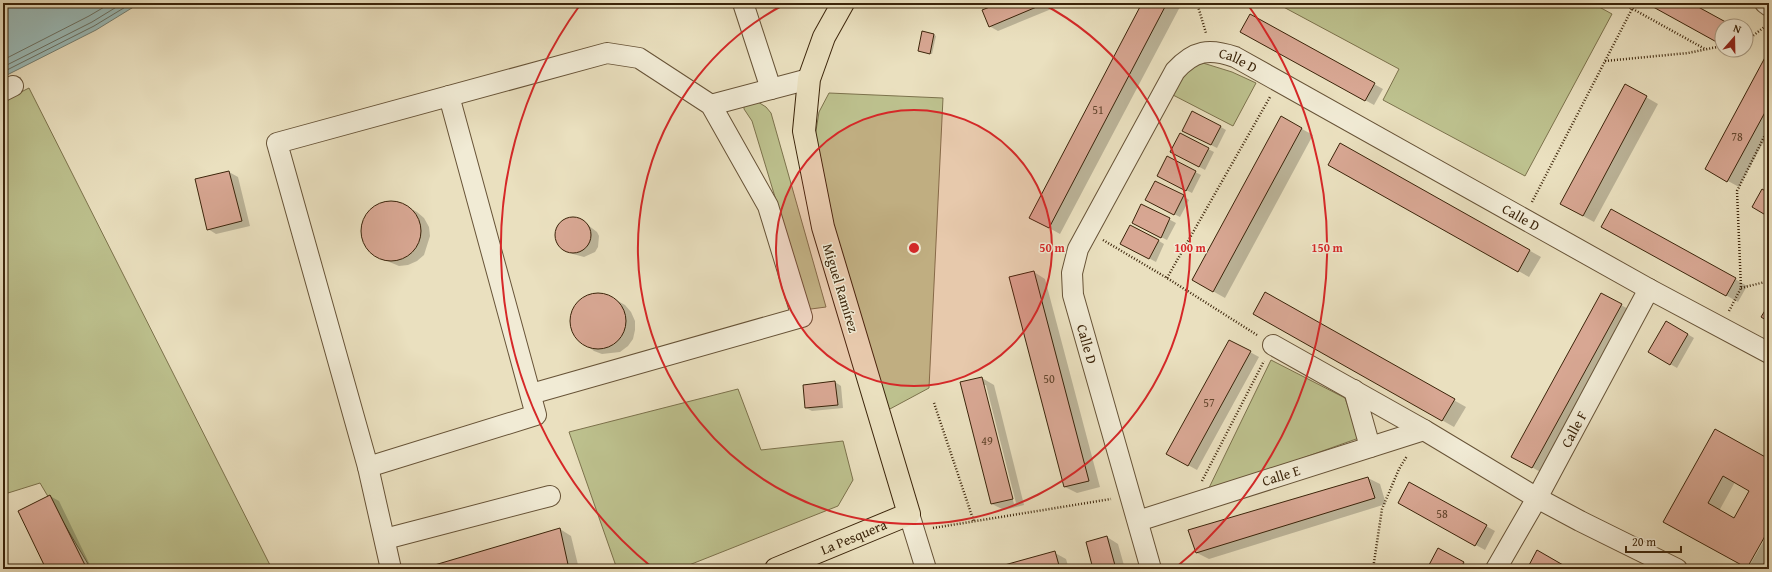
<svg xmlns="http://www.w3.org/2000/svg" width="1772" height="572" font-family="'Gentium Book Plus',serif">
<rect width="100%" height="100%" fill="#eae0bf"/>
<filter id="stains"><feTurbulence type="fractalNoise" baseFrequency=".005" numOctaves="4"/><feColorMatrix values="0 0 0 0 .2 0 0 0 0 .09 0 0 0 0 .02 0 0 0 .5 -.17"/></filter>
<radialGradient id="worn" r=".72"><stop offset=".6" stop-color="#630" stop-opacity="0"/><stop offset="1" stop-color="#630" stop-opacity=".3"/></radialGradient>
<path fill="#bdc18e" stroke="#7c724c" d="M1276 3H1592L1612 14 1525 176 1383 100 1399 69Z
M1203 63 1232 72 1256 83 1233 126 1173 95 1189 66Z
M29 88 272 569H91L40 483 8 493 3 492V101Z
M829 93 943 98 929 388 888 410 834 230 815 137 819 112Z
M758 102 766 107 771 113 826 307 811 309 808 306 752 121 744 109V106Z
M1271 360 1345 398 1359 438 1207 492Z
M738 389 761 450 843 441 853 480 838 506 679 569H617L569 432Z"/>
<path fill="#9abbb9" stroke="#747f73" d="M3 3H140L96 30 3 77Z"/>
<path fill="#0003" fill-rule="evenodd" d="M1003 3H1066L998 31 989 26Z
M1143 3H1182L1060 234 1042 224Z
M1250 15 1383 89 1374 105 1241 32Z
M933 34 936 36 932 54 919 51Z
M1769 52V132L1739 187 1706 169Z
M1625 85 1658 104 1594 222 1572 210Z
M1282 118 1313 135 1225 298 1193 280Z
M1221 127 1226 130 1217 148 1189 134Z
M1341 144 1541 257 1529 277 1329 164Z
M1208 149 1214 152 1205 170 1177 155Z
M1168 158 1201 175 1192 193 1164 179Z
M229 172 238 177 250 226 216 234 208 229 196 180Z
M1183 196 1189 200 1180 217 1152 203Z
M389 202H398L417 212 424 218 429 227 430 236 424 255 417 261 408 265 399 266 380 258 372 252 366 245 363 236V226L366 217 371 210 379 204Z
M1142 205 1176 223 1167 240 1139 226Z
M569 218 580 219 597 232 599 236 598 247 595 252 584 257 573 254 563 249 557 240V228L560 223Z
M1614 233 1735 279 1747 286 1738 302Z
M1159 241 1164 244 1156 262 1128 247Z
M1034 272 1045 279 1100 487 1077 493 1065 487Z
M598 294 607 295 625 305 631 312 635 321V330L633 339 628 346 620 352 602 354 594 351 578 339 571 323 575 306 589 295Z
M1265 294 1466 407 1454 427 1254 314Z
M1621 305 1632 311 1544 474 1512 456Z
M1667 322 1694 338 1677 368 1650 352Z
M1230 341 1259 357 1197 470 1168 454Z
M982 378 994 385 1024 505 1004 510 992 504ZM983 385H986L1016 503 1014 504Z
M835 382 841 386 843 408 812 411 806 408Z
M1716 430 1769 460V527L1665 521ZM1735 482 1750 491 1734 519 1719 511Z
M1368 478 1380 484 1386 504 1209 559 1197 553Z
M1410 484 1495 531 1485 550 1399 503Z
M50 496 59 501 92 569H47Z
M560 529 571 536 579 569H423Z
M1769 532V569H1750L1748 568Z
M1107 537 1118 544 1125 569H1094Z
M1438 549 1469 566 1468 569H1439Z
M3 553 9 565 3 569Z
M1055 553 1066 559 1069 569H994Z"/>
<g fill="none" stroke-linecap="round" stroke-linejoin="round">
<path stroke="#6a7062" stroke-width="1" d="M3 60 89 16 111 3
M3 67 92 22 123 3
M3 72 94 26 132 3"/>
</g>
<path fill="#d8a793" stroke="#3b240a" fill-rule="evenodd" d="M1000 3H1046L989 27 982 10Z
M1142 3H1167L1049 228 1029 218Z
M1646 3H1691L1733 26H1722V45Z
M1250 14 1375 83 1365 101 1240 32Z
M922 31 934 34 930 54 918 51Z
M1769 50V105L1727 182 1705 169Z
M1625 84 1647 96 1583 216 1560 204Z
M1192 111 1221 126 1211 145 1182 131Z
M1281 116 1302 128 1213 292 1192 280Z
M1180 133 1209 148 1199 167 1170 152Z
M1340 143 1530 250 1518 272 1328 165Z
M1167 156 1196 171 1186 191 1157 176Z
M229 171 242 221 207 230 195 179Z
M1155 181 1184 195 1174 215 1145 200Z
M1762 189 1769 193V217L1752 207Z
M361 231a30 30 0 1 1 60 0a30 30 0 1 1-60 0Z
M1141 204 1170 218 1161 238 1132 223Z
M1611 209 1736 278 1726 296 1601 227Z
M555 235a18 18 0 1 1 36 0a18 18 0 1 1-36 0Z
M1130 225 1159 240 1149 259 1120 244Z
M1034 271 1089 481 1064 487 1009 277Z
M1265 292 1455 399 1442 421 1253 314Z
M570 321a28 28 0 1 1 56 0a28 28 0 1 1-56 0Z
M1601 293 1622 304 1532 468 1511 457Z
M1769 304V322L1761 317Z
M1666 321 1688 334 1670 365 1648 352Z
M1229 340 1251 351 1188 466 1166 454Z
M982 377 1013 499 991 504 960 382Z
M835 381 838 405 805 408 803 385Z
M1715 429 1769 459V529L1747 568 1663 522ZM1723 476 1749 491 1734 518 1708 503Z
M1368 477 1375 498 1196 553 1188 530Z
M1409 482 1487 525 1475 546 1398 503Z
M50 495 87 569H46L18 511Z
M560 528 569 569H421Z
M1107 536 1116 569H1093L1086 542Z
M1438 548 1464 562 1460 569H1438L1429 565Z
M1537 550 1570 569H1527Z
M1055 551 1060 569H990Z
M1769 555V569H1761Z"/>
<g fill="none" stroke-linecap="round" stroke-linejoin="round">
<g stroke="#675337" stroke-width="22">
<g id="minor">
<path d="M743 3 771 89"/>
<path d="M1765 3 1769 6"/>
<path d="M3 91 13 86"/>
<path d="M711 105 809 79"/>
<path d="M1273 345 1424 430 1537 498 1580 521 1677 569"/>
<path d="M1354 390 1370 447"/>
<path d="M368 467 536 415 449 96"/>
<path d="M909 514 926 569"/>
<path id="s1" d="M1138 521 1424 430"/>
<path d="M385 539 550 496"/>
<path d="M391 569 368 467 277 143 607 53 639 58 711 105 768 206 802 317 531 394"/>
<path id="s2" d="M1151 569 1073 295 1072 273 1078 249 1175 71C1194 50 1209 48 1235 57L1649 289 1769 353"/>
<path id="s3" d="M1496 569 1537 498 1649 289"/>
</g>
</g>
<g stroke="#3b240a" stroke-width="24">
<g id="major">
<path id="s4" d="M776 569 909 514 823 227 804 131 809 79 824 37 843 3"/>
</g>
</g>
<path stroke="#3b240a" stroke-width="2.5" stroke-dasharray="1 2" stroke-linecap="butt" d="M1197 3 1206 33
M1622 3 1705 49
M1746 41 1767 25
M1605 61 1688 53 1722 46
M1532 202 1632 9
M1103 240 1167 278 1257 335
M1167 278 1270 97
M1741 288 1769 281
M1729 311 1741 288 1737 191 1769 127
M934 403 974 522
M1202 481 1264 361
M933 528 1111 499
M1373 569 1382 509 1399 469 1407 456"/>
<use href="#minor" stroke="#f1ebd5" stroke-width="20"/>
<use href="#major" stroke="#eae0bf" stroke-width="22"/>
</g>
<circle cx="914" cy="248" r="138" fill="#d62828" fill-opacity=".12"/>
<g fill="none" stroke="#d62828" stroke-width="2">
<circle cx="914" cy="248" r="138"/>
<path d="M1041 3A276 276 0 1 1 787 3"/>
<path d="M654 569A413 413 0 0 1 580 5M1248 5A413 413 0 0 1 1174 569"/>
</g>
<g text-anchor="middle" stroke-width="3" stroke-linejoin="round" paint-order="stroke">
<g font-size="12" fill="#62452c">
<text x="1098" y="114">51</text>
<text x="1737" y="141">78</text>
<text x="1049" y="383">50</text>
<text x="1209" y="407">57</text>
<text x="987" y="445">49</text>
<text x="1442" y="518">58</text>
</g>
<g font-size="14" fill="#3b240a" stroke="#f1ebd5">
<text dy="5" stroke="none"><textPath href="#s2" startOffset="605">Calle D</textPath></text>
<text dy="5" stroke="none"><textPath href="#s2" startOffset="929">Calle D</textPath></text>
<text transform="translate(841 288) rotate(73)" y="5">Miguel Ramírez</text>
<text transform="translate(1087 344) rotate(74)" y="5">Calle D</text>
<text dy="5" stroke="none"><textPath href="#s3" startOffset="160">Calle F</textPath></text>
<text dy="5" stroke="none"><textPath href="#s1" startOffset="150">Calle E</textPath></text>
<text dy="5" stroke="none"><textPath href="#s4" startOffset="84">La Pesquera</textPath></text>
</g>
</g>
<circle cx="914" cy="248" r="6" fill="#d62828" stroke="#f1ebd5" stroke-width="2"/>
<g font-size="12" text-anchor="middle" font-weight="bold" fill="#d62828" stroke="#f1ebd5" stroke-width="3" stroke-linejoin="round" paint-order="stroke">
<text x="1052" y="252">50 m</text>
<text x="1190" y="252">100 m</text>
<text x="1327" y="252">150 m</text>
</g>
<rect width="1772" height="572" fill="none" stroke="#eae0bf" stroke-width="16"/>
<rect x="4" y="4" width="1764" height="564" fill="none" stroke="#3b240a" stroke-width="2"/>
<rect x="8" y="8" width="1756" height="556" fill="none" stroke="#3b240a"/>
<g transform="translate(1734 38) rotate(20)"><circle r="19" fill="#f1ebd5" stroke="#a89b84"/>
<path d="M0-3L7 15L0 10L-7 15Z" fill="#8f2418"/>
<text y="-6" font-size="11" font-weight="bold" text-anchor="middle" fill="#3b240a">N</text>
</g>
<path d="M1626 546v6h55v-6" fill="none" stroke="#3b240a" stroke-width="2"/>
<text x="1632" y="546" font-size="12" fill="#3b240a" stroke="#f1ebd5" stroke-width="3" paint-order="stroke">20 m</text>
<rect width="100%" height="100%" filter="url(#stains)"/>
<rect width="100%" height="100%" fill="url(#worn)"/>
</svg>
